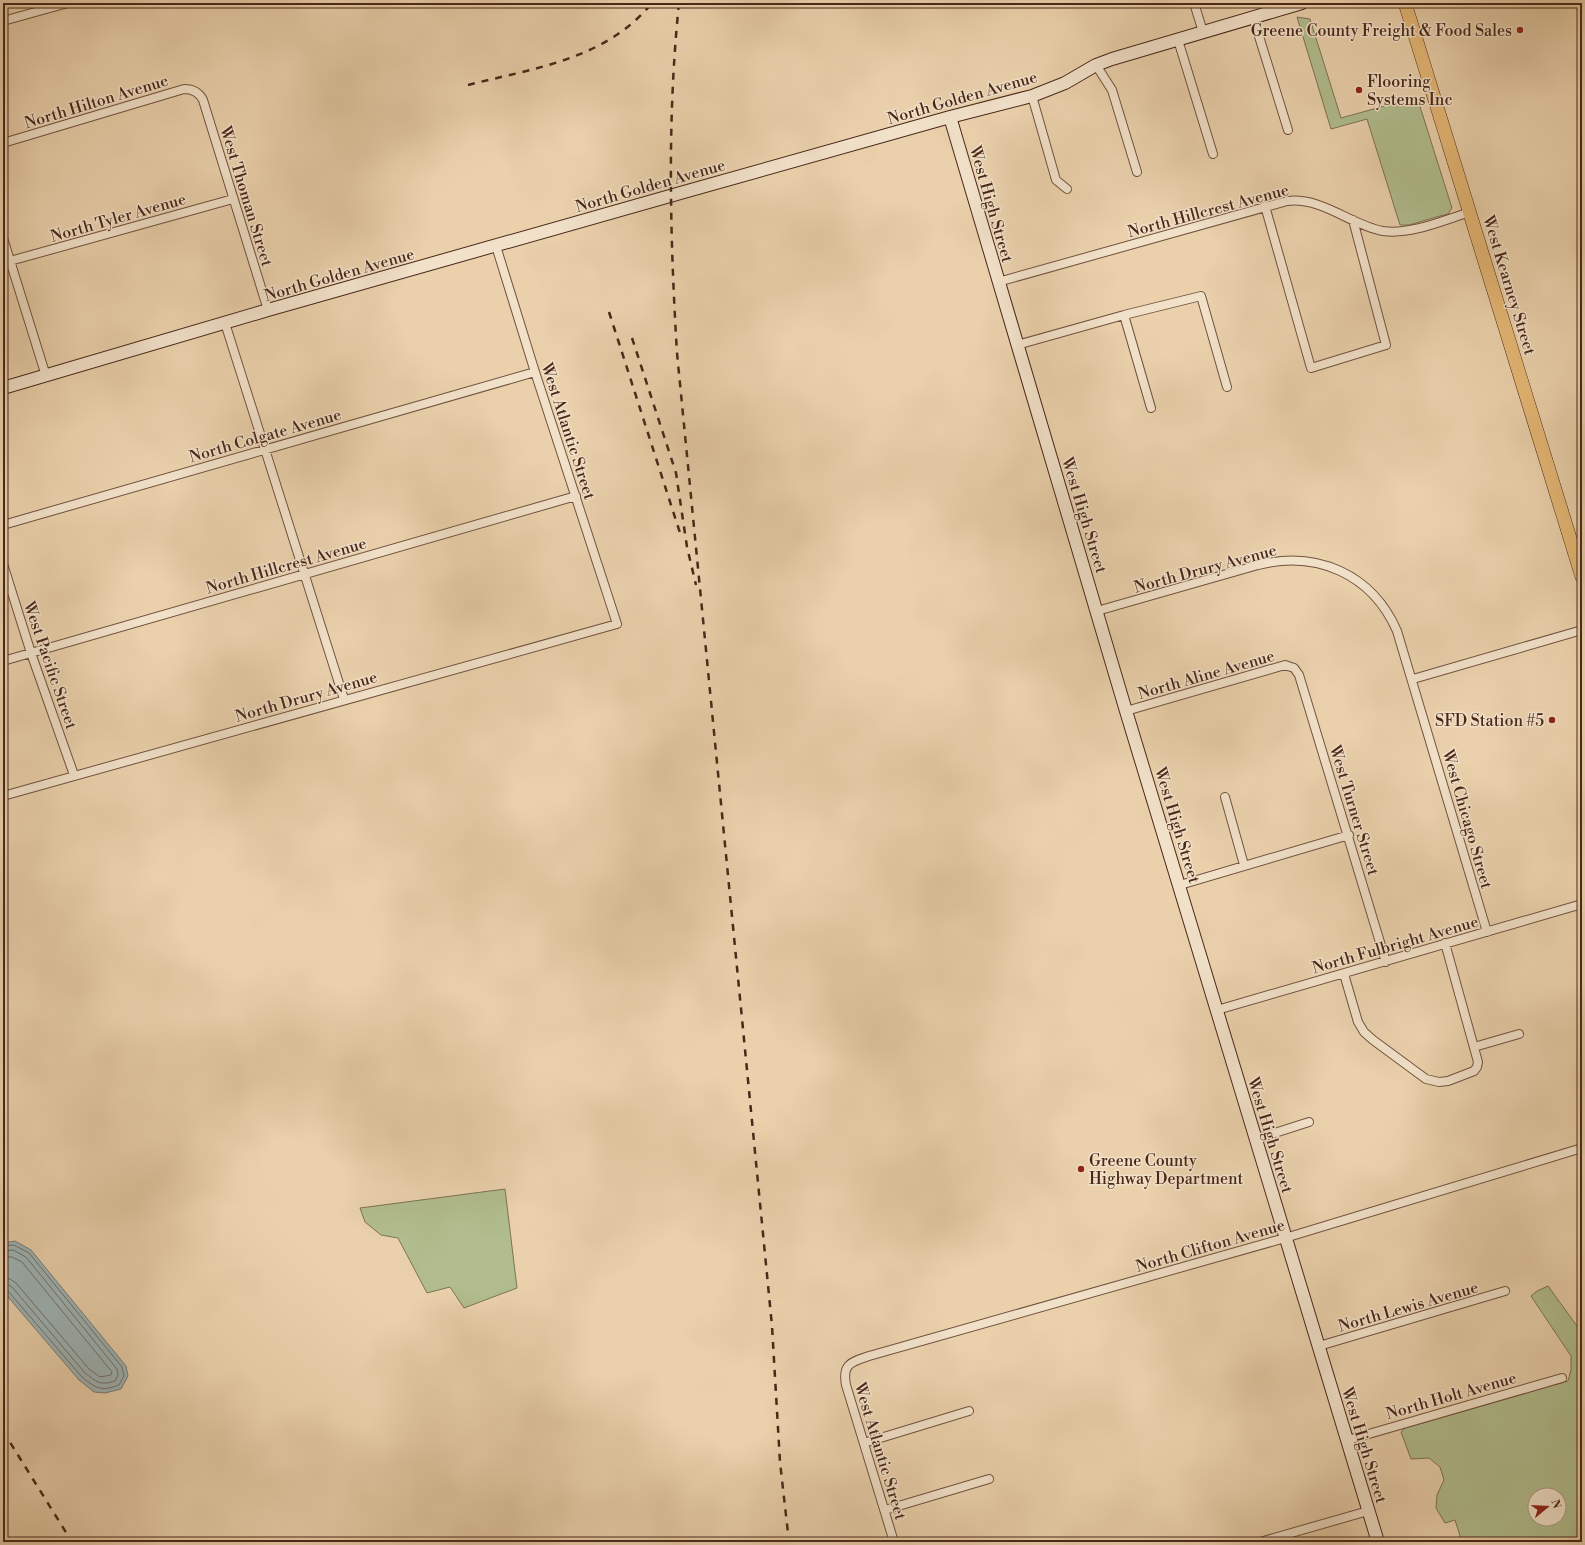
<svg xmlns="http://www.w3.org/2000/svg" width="1585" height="1545" font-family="'Libre Bodoni',serif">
<rect width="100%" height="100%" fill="#ead1ac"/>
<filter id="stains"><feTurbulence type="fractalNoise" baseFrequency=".005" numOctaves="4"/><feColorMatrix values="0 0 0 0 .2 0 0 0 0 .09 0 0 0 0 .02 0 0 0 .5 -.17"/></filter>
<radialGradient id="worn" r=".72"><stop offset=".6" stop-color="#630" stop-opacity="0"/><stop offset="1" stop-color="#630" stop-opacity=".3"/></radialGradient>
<path fill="#b1bd8e" stroke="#7e7254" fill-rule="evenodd" d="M1297 17 1310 19 1341 118 1417 97 1452 208 1448 214 1440 216 1409 225H1400L1367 119 1331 129Z
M505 1189 517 1288 464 1308 450 1287 427 1293 398 1238 381 1235 365 1222 360 1208Z
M1548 1286 1582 1333V1542H1462L1455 1520 1445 1523 1436 1508 1437 1495 1444 1480 1440 1467 1429 1458 1411 1459 1401 1432 1405 1428 1568 1381 1571 1370V1356L1531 1296 1537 1291ZM1535 1495H1559V1519H1535Z"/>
<path fill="#9db4b6" stroke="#7c7c77" d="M15 1241 31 1250 126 1366 128 1376 121 1389 105 1393 94 1392 79 1380 3 1291V1243Z"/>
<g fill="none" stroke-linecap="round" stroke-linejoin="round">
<path stroke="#746e68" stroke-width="1" d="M3 1246 14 1245 29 1253 122 1367 124 1376 119 1385C100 1392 96 1388 82 1377L8 1291 3 1289
M3 1251 13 1250 26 1257 117 1369 118 1375 115 1381C100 1386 97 1382 85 1373L12 1287 7 1284H3
M3 1257H12L22 1262 112 1372 111 1375 100 1377 89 1369 16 1283 10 1279 3 1278"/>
<g stroke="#72523e" stroke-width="10">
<path id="street" d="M1194 3 1203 32
M1253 17 1288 130
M3 21 68 3
M1178 40 1213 154
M1096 65 1112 90 1137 172
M1032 96 1056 180 1067 189
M3 143 184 89C193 89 199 92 203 100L268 310
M1265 206 1311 368 1386 345 1353 220
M3 238 46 376
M10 261 233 199
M998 282 1287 201C1323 197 1350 225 1383 231 1411 235 1444 220 1470 212
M1124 315 1151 408
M225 323 344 699
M1017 345 1124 315 1201 296 1227 387
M3 525 535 372
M3 564 31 653 74 775
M1097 611 1258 565C1317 550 1372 574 1397 631L1487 932
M3 661 576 496
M1413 679 1582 630
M1126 711 1285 665 1294 668 1299 675 1386 962
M3 796 617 624 535 372 496 246
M1225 797 1244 865
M1180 885 1349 835
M1344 974 1358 1022 1364 1032 1373 1040 1426 1079 1439 1082 1448 1081 1474 1071 1477 1067 1478 1062 1445 943
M1217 1010 1582 904
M1474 1047 1519 1034
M1256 1139 1309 1122
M1319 1346 1505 1291
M1348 1440 1562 1378
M864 1443 969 1411
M885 1510 989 1479
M894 1542 846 1385C842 1364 851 1362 869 1356L1285 1238 1582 1148
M1260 1542 1368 1511"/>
</g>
<g stroke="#4a2719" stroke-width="14">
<path id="secondary" d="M950 117 1126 711 1378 1542
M3 388 268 310 691 190 950 117 1032 96 1065 83 1096 65 1112 59 1302 3"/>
</g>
<g stroke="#4a2719" stroke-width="14">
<path id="primary" d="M1405 3 1582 577"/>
</g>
<use href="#street" stroke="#f1e1c9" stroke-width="8"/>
<use href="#secondary" stroke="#f1e1c9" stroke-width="12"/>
<use href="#primary" stroke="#e5b876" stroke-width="13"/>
<path stroke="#4a2719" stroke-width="2.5" stroke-dasharray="7 7" stroke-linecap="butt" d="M679 3C667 119 670 237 677 353L772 1326 780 1462 789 1542
M468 85C534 68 605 60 652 3
M609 312 681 536
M632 338 676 473 687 547 696 585
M3 1431 72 1542"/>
</g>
<g fill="#8f2418" stroke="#f1e1c9" stroke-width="1.5">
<circle cx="1520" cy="30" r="4"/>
<circle cx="1359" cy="90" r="4"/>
<circle cx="1552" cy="720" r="4"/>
<circle cx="1081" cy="1169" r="4"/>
</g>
<g text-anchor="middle" stroke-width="3" stroke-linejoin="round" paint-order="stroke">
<g font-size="16" fill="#4a2719" stroke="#f1e1c9" text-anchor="end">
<text x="1512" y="36">Greene County Freight &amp; Food Sales</text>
<text x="1367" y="87" text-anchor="start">Flooring<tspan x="1367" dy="18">Systems Inc</tspan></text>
<text x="1544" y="726">SFD Station #5</text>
<text x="1089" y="1166" text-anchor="start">Greene County<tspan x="1089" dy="18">Highway Department</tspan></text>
</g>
<g font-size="16" fill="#4a2719" stroke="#f1e1c9">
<text transform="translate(962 97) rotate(-16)" y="6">North Golden Avenue</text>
<text transform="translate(96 101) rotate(-17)" y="6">North Hilton Avenue</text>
<text transform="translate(650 185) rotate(-16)" y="6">North Golden Avenue</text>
<text transform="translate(247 196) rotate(73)" y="6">West Thoman Street</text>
<text transform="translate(992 204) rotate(74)" y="6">West High Street</text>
<text transform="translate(1208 210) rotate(-15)" y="6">North Hillcrest Avenue</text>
<text transform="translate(118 217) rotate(-16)" y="6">North Tyler Avenue</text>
<text transform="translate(339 274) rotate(-16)" y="6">North Golden Avenue</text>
<text transform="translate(1510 285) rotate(73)" y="6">West Kearney Street</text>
<text transform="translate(569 431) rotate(72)" y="6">West Atlantic Street</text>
<text transform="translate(265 435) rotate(-16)" y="6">North Colgate Avenue</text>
<text transform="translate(1085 515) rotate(73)" y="6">West High Street</text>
<text transform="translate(286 565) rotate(-16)" y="6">North Hillcrest Avenue</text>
<text transform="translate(1205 568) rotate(-15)" y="6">North Drury Avenue</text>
<text transform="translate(51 665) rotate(71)" y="6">West Pacific Street</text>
<text transform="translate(1206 674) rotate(-16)" y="6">North Aline Avenue</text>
<text transform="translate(306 696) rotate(-16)" y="6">North Drury Avenue</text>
<text transform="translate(1355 810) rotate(73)" y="6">West Turner Street</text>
<text transform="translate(1468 819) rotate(74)" y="6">West Chicago Street</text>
<text transform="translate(1178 825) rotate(73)" y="6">West High Street</text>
<text transform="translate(1395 944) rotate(-16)" y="6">North Fulbright Avenue</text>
<text transform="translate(1271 1135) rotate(73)" y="6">West High Street</text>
<text transform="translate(1210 1245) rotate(-16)" y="6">North Clifton Avenue</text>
<text transform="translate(1408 1306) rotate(-16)" y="6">North Lewis Avenue</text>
<text transform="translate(1451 1395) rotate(-16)" y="6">North Holt Avenue</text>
<text transform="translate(1365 1445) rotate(73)" y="6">West High Street</text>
<text transform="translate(881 1451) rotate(73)" y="6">West Atlantic Street</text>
</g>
</g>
<rect width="1585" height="1545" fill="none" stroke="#ead1ac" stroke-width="16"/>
<rect x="4" y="4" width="1577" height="1537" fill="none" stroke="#4a2719" stroke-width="2"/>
<rect x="8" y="8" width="1569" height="1529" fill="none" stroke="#4a2719"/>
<g transform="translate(1547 1507) rotate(72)"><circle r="19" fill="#f1e1c9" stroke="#ae9783"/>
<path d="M0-3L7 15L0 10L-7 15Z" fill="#8f2418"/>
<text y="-6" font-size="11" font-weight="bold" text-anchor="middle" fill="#4a2719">N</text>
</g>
<rect width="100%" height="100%" filter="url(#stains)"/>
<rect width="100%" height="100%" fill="url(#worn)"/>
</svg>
